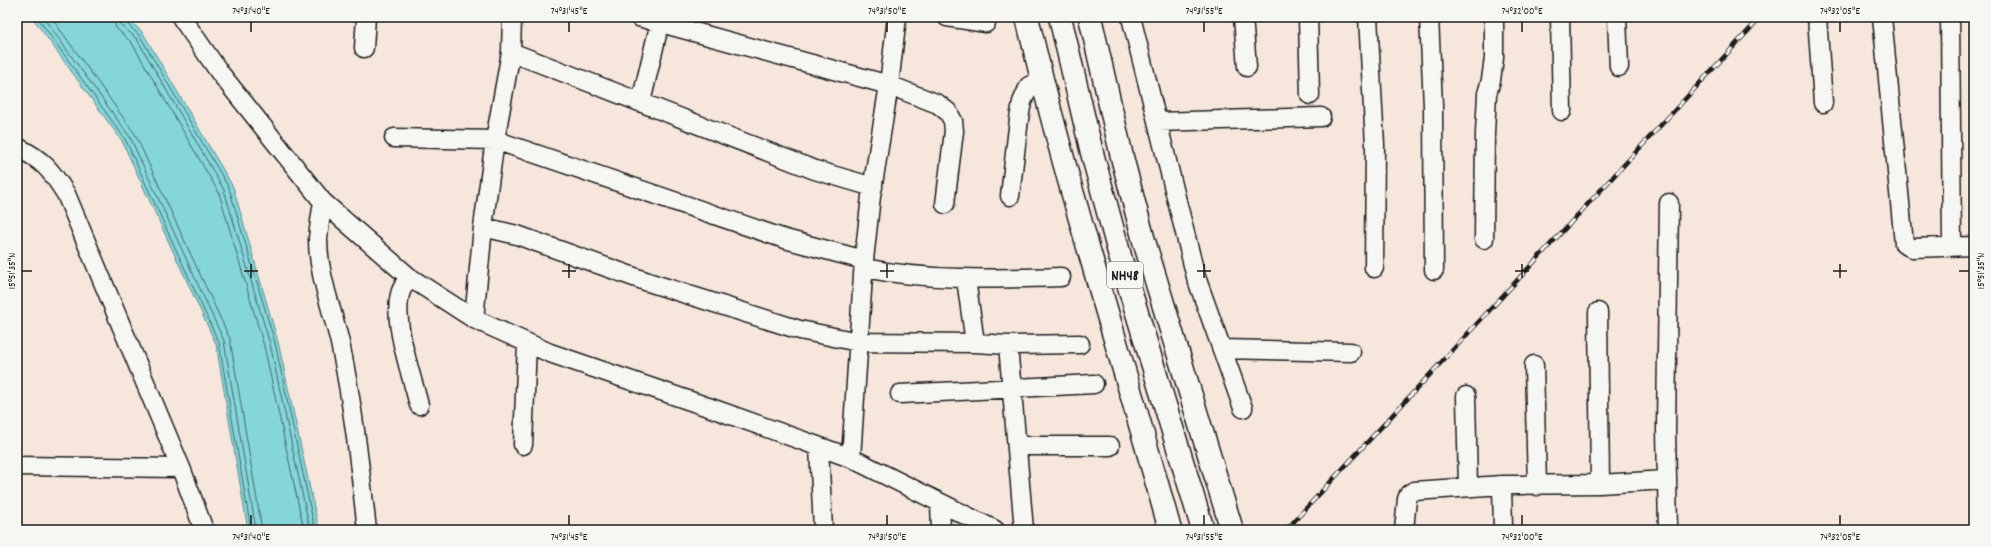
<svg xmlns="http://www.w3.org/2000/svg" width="1991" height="547" font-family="Dekko,sans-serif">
<rect width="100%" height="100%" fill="#f6e6dc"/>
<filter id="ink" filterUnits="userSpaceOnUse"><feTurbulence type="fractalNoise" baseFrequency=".025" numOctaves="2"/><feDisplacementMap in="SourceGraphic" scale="8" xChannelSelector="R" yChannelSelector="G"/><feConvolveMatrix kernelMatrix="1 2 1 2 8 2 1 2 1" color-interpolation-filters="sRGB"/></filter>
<g filter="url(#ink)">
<path fill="#84d6da" stroke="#5a8c8e" d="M32 17H126L143 33 233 187 278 342 319 530H248L216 344 122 141Z"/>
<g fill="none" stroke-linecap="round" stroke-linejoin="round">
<path stroke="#466668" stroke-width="1" d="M37 17 125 139 219 343 251 530
M43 17 130 137 224 341 256 530
M51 17 135 134 230 339 262 530
M112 17 116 28 132 43 219 193 264 346 304 530
M118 17 120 24 137 39 224 190 270 344 310 530
M123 17 125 22 140 36 229 188 275 343 315 530"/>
<g stroke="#1c1c1c" stroke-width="21">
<path id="minor" d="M181 17 220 73 323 202 409 277 474 319 550 353 714 409 851 458 995 530
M639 17 889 85 938 104 948 112 953 121 954 131 945 204
M947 17 986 23
M1131 17 1196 277 1243 408
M1243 17 1247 67
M1308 17 1310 95
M1368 17 1375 145 1374 268
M1429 17 1433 106 1434 270
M1560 17 1562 111
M1617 17 1619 67
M1817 17 1823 103
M1882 17 1904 244 1912 248 1974 246
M1950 17 1952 247
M364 48 366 17
M511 52 815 170 873 187
M641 102 660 22
M1158 122 1321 117
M394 138 495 140 785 239 864 260
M17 147C43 160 51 170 66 194L181 468 204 530
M1010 196 1019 119 1022 102 1029 86 1042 80
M323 202C321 214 319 227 318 239 318 275 332 308 340 343 353 404 360 468 367 530
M483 227 517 235 648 282 800 330 858 342 975 343 1008 345 1080 344
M1484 239 1485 133 1487 94 1491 80 1494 58V17
M864 268C929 281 994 279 1061 277
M409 277C406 281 403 286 401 291 391 319 412 376 419 405
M966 279 975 343
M1598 312 1600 484
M474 319 483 227 495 140 511 52 512 17
M1008 345 1024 530
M1222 349 1351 352
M1534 365 1537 486
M900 394 1094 384
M1466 396 1468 487
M523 445 527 343
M1017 446H1110
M819 447 823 530
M851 458 864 260 871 196 889 85 897 17
M17 466 181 468
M1502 485 1503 530
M940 503 941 530
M1404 530 1407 499 1409 494 1414 491 1502 485 1600 484 1666 480
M1668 530 1666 429 1669 203"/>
</g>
<g stroke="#1c1c1c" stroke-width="25">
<path id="major" d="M1027 17C1067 190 1123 359 1170 530"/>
</g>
<g stroke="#1c1c1c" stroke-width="25">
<path id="highway" d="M1060 17 1092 153 1123 267 1203 530
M1090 17 1122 157 1144 241 1232 530"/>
</g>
<use href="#minor" stroke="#f6f6f2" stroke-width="18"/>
<use href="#major" stroke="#f6f6f2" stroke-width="22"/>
<use href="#highway" stroke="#f6f6f2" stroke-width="22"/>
<g stroke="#1c1c1c" stroke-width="4.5">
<path id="rail" d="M1286 530 1761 17"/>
</g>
<use href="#rail" stroke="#f6f6f2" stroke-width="3" stroke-dasharray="9" stroke-linecap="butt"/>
</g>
</g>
<path fill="none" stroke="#1c1c1c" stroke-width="1.5" d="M251 22V32M569 22V32M887 22V32M1204 22V32M1522 22V32M1840 22V32M251 264V278M569 264V278M887 264V278M1204 264V278M1522 264V278M1840 264V278M22 271H32M244 271H258M562 271H576M880 271H894M1197 271H1211M1515 271H1529M1833 271H1847M1959 271H1969M251 515V525M569 515V525M887 515V525M1204 515V525M1522 515V525M1840 515V525"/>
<g text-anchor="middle" stroke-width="4" stroke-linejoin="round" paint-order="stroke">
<rect fill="#f6f6f2" stroke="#5d5d5c" stroke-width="1" x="1107" y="262" width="36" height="26" rx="3"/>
<g font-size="15" font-weight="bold" fill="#1c1c1c">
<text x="1125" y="280">NH48</text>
</g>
</g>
<rect width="1991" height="547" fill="none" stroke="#f6f6f2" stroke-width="44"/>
<rect x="22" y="22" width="1947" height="503" fill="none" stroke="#1c1c1c" stroke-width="1.5"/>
<g font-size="10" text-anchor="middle" fill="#1c1c1c">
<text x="251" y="14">74°31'40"E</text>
<text x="569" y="14">74°31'45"E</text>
<text x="887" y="14">74°31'50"E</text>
<text x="1204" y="14">74°31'55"E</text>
<text x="1522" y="14">74°32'00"E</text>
<text x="1840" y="14">74°32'05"E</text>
<text transform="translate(11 271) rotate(-90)" y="4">15°51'35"N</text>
<text transform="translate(1980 271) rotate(-90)" y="4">15°51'35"N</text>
<text x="251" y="540">74°31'40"E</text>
<text x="569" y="540">74°31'45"E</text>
<text x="887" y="540">74°31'50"E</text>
<text x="1204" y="540">74°31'55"E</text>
<text x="1522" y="540">74°32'00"E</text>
<text x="1840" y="540">74°32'05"E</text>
</g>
</svg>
